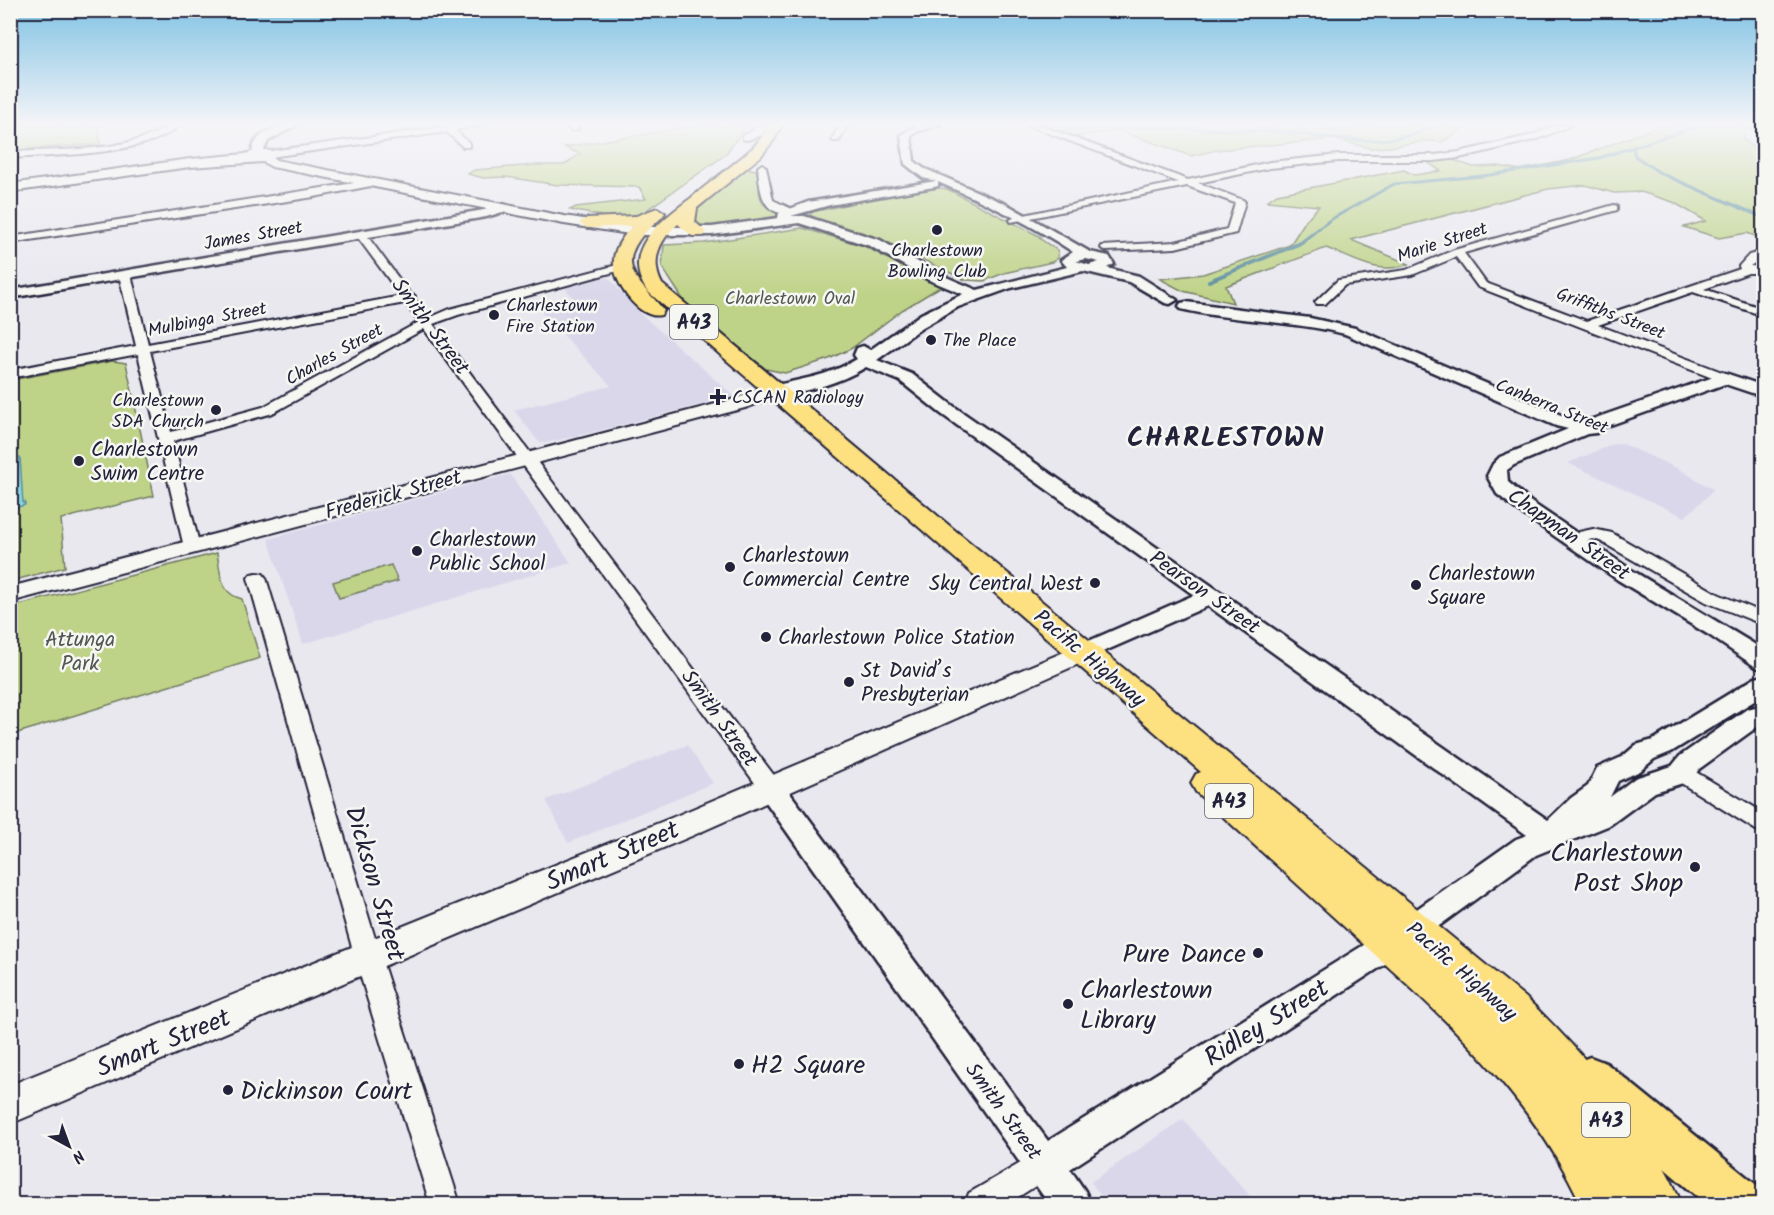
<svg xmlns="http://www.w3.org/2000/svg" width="1774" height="1215" font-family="Kalam,sans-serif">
<rect width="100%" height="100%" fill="#e9e8ef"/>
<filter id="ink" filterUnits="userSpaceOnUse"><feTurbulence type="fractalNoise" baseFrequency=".0167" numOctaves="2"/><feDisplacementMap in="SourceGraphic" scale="12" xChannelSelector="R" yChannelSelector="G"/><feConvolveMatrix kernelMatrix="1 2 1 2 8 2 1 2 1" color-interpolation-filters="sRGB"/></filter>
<g filter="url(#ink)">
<path fill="#dad7eb" d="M604 277 609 278 641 314 734 396 594 432 545 443 538 441 514 410 611 386 538 308 575 300 564 287Z
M1614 444H1623L1679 469 1714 490 1685 517 1568 463Z
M510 474 571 563 303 644 268 539Z
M687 745 713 783 568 843 546 800Z
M1183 1119 1257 1204H1107L1091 1182Z"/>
<path fill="#bfd388" stroke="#707a62" stroke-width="1.5" d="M11 125H99L100 144 11 150Z
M701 125H743V130L725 155 638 216 613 218 570 210 576 207 646 199 639 187 558 185 506 177 483 178 468 174 474 170 536 165H564L580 154 564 147Z
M1042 125 1330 131 1366 125H1469L1442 142 1425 141 1390 147 1370 148 1333 139 1217 150 1191 156 1117 130 1074 137Z
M1662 125H1763V129L1745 130 1743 139 1753 147 1763 150V168L1755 172 1763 187V239L1747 233 1719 238 1684 227 1706 221 1673 202 1641 192 1614 193 1585 185 1548 189 1351 240 1409 264C1378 276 1355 259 1326 248L1226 286 1233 303 1183 291 1160 279 1203 274 1290 245 1306 220 1319 206 1267 201 1277 194 1404 170 1414 175 1441 171 1427 162 1453 160 1473 167 1498 166 1521 170 1570 160Z
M745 168 756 170C762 188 753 206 777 211L778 215 773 219 721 228H695L693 215 696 211Z
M930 187 947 189 1041 237 1039 238 1058 251V258L1052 262 1004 273 984 281 965 280 878 238 825 223 810 215 812 212Z
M802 228 864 246 940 287 902 310 852 348 829 359 785 373 766 369 686 304 662 267 664 245 704 243Z
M113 361 126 363 154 496 61 519 65 567 11 581V380Z
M217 553C221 574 219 593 242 599L260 658 11 735V607Z
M391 565 398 581 339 598 333 582Z"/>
<path fill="#85d6de" stroke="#5d8e9d" stroke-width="1.5" d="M20 457 23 503 25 502V505L11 509V459Z"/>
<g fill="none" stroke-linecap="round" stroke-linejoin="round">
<path stroke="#5d8e9d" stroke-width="3" d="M1058 130C1126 126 1196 128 1264 131 1319 133 1384 154 1435 125
M1633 148 1635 156 1660 173 1764 218
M1299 244 1330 220 1394 184 1483 176 1599 158 1702 125"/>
<path stroke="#5d8e9d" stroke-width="4" d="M1209 281 1303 242"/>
<g stroke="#22223b" stroke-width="4">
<path id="minor" d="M170 125H180C147 156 55 155 10 158V152C59 149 130 153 170 125Z
M459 125H481L455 130 469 143V147H463L447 132 270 157 266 154 270 151Z
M566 125H575L579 129 572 131Z
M840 125H848L839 141H833L832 139Z
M1027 125H1039L1188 180 1270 162 1338 155H1434L1459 152 1532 135 1559 125H1571L1538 139 1459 158 1434 161H1338L1270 168 1198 183 1243 200 1245 202 1236 233 1175 248 1106 251 1101 248 1102 246 1175 242 1227 229 1235 203 1187 186 1011 222 1010 220 1015 217 1178 182Z
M762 164 766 167 773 200 792 209V213C761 217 760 190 758 167Z
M373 180 378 183 376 185 314 197 10 243V237Z
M1614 205 1617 206V210L1464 253 1486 283 1587 321 1740 269 1739 266 1749 255 1764 251V257L1750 266 1764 267V273H1748L1704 289 1764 309V316L1693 292 1598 325 1730 375 1732 378 1730 381H1720L1478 287 1456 257 1412 275 1345 285 1325 304H1317L1315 302 1338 280 1406 270 1454 250Z
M361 232 365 233 411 295 415 296V300L429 318 450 309 617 265H625V269L458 315 433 324 779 782 782 788 779 794 771 796 763 794 424 329 273 413 173 441 200 547 192 552 184 547 138 354 10 378V370L136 346 119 275 125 272 131 275 148 344 401 296 356 235ZM405 303 419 322 263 407 171 432 150 351Z
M1593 529 1612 533 1718 594 1764 613V625L1706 602 1600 541 1593 539 1585 541 1577 536 1579 532Z
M257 573 263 574 266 578 381 958 460 1204H430L355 958 248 578 251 574Z
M1681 765 1689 768 1764 813V832L1756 830 1673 778 1670 773 1673 768Z
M1043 1150 1053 1155 1058 1165 1053 1175 1007 1204H965L969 1193Z"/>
</g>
<g stroke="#22223b" stroke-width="5">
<path id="tertiary" d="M281 125H296L268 141 261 156H253C249 140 268 130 281 125Z
M941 125 918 131 911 136 914 161 923 168 1008 205 1090 252 1109 256 1114 264 1107 268 1139 276 1177 300 1170 304 1165 303 1129 282 1083 271 1011 288 958 307 923 327 877 360 912 374 952 405 1548 820 1571 798 1588 786 1597 768 1622 757 1636 745 1653 740 1755 678 1764 676V695L1671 752 1654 759 1640 771 1618 781 1610 797 1635 778 1672 766 1680 756 1747 709 1764 705V722L1699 769 1695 775 1686 782 1655 792 1610 825 1536 855 1402 953 1070 1169 1085 1191 1091 1204H1049L761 795 757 788 761 781 771 778 781 781 1048 1141 1380 935 1516 839 1527 835 1208 606 1091 657 1083 659 1075 657 1071 652 1075 647 1194 595 940 413 900 381 866 367C838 384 806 392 774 396L766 391 768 387C801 379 827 377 857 359L854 355 857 348 863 346 870 350 921 314 963 294 929 280 870 246 799 223 712 235H636L630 231 636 227H712L778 218 779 213 808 202 936 181 923 178 905 164 901 135 915 126ZM938 182C985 202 1031 224 1073 252L1061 260 1067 267 977 290 939 274 880 240 804 216H791L830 205 934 187 938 186ZM1086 259 1099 262 1089 265 1076 261Z
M502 204 506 205V211L486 217 10 298V290L484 210Z
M1186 302 1310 318 1355 328 1568 418 1584 422 1725 373 1764 386V397L1725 384 1602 428 1596 433 1587 434 1514 465 1507 470 1508 482 1531 502 1633 571 1764 650V670L1756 667 1709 635 1618 580 1517 510 1497 494 1487 476 1493 464 1500 457 1568 429 1556 426 1345 334C1291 320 1235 322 1181 309L1179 306 1181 303Z"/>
</g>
<g stroke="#22223b" stroke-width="4">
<path id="secondary" d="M755 125H767L762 135 747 140 743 139V135L753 131Z
M261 149 275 152 277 155 273 158 276 160 564 216 636 227 643 231 636 235 564 224 272 167 263 162 190 167 10 192V184L190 159 245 154Z
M774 385 781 387 784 391 781 395 745 408 10 602V587L731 400Z
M1083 644 1092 646 1096 652 1092 658 694 835 10 1124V1085L671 818Z"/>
</g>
<g stroke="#22223b" stroke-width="5">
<path id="primary" d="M1590 1057 1606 1063 1759 1187 1764 1204H1706L1574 1091 1568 1077 1574 1063Z"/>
</g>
<g stroke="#22223b" stroke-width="4">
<path id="trunk" d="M768 125H782L774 140 761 156 697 208 695 222 706 232 704 236H692L678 224C659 240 650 261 662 284L951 527 1525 997C1573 1043 1616 1092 1652 1148 1663 1166 1675 1184 1681 1204H1581C1532 1097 1447 1020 1361 942 1306 892 1251 842 1196 792L1191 783 1196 774 1201 772 647 291C619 250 662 220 691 198 710 182 730 168 749 151 758 144 763 135 768 125Z
M657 208 665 213C658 223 646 229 639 240 616 272 648 288 664 311L661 315C639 321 611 280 614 259 615 246 624 236 632 226L587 228 579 223 587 218 636 216Z"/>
</g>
<use href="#minor" fill="#f6f6f2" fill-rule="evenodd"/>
<use href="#tertiary" fill="#f6f6f2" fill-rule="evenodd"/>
<use href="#secondary" fill="#f6f6f2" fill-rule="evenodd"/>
<use href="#primary" fill="#fde080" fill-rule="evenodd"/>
<use href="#trunk" fill="#fde080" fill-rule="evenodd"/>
</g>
</g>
<linearGradient id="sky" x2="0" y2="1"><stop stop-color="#80c2e4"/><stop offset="0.42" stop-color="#f5f5f8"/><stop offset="1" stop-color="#f5f5f8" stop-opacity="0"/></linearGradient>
<rect width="1774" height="295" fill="url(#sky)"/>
<g fill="#22223b" stroke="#f6f6f2" stroke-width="2">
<circle cx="937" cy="230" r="6"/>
<circle cx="494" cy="315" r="6"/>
<circle cx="931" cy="340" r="6"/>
<path d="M715 388h6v6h6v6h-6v6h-6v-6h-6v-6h6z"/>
<circle cx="216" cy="410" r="6"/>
<circle cx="79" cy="461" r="6"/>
<circle cx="417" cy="551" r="6"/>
<circle cx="730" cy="567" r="6"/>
<circle cx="1095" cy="583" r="6"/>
<circle cx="1416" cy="585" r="6"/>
<circle cx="766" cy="637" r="6"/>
<circle cx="849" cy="682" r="6"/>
<circle cx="1695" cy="867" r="6"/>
<circle cx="1258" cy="953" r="6"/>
<circle cx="1068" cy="1004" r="6"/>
<circle cx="739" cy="1064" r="6"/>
<circle cx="228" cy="1090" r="6"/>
</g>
<g text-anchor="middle" stroke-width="5" stroke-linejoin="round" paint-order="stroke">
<g font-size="18" fill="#22223b" stroke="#f6f6f2">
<text transform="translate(253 235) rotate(-10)" y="6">James Street</text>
<text transform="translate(1442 242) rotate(-18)" y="6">Marie Street</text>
<text transform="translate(1611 313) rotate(21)" y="6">Griffiths Street</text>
<text transform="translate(207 319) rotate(-11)" y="6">Mulbinga Street</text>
<text transform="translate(334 354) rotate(-29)" y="6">Charles Street</text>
<text transform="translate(1552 406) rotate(22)" y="6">Canberra Street</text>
</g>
<g font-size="18" fill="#22223b" stroke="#f6f6f2" text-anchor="start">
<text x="937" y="256" text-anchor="middle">Charlestown<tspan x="937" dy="21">Bowling Club</tspan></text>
<text x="506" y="311">Charlestown<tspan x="506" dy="21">Fire Station</tspan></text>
<text x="943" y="346">The Place</text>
<text x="732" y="403">CSCAN Radiology</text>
<text x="204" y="406" text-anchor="end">Charlestown<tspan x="204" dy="21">SDA Church</tspan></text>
</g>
<g font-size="18" fill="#515752" stroke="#f6f6f2">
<text x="790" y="304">Charlestown Oval</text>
</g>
<g fill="#f6f6f2" stroke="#626272" stroke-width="1.5">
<rect x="670" y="305" width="48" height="34" rx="4.5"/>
<rect x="1205" y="784" width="48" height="34" rx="4.5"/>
<rect x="1582" y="1103" width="48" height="34" rx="4.5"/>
</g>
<g font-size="20" font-weight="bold" fill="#22223b">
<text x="694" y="329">A43</text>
<text x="1229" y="808">A43</text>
<text x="1606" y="1127">A43</text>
</g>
<g font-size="21" fill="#22223b" stroke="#f6f6f2">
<text transform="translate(431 326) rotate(53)" y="7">Smith Street</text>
<text transform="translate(393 494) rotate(-15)" y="7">Frederick Street</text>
<text transform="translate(1569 534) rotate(35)" y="7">Chapman Street</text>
<text transform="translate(1205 592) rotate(35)" y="7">Pearson Street</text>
<text transform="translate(1090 658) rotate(40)" y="7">Pacific Highway</text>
<text transform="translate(720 718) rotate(54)" y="7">Smith Street</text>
<text transform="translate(1462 971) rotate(41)" y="7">Pacific Highway</text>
<text transform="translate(1004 1111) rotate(54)" y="7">Smith Street</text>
</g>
<g font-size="21" fill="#22223b" stroke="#f6f6f2" text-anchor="start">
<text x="91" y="456">Charlestown<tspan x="91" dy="24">Swim Centre</tspan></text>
<text x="429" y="546">Charlestown<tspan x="429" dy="24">Public School</tspan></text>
<text x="742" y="562">Charlestown<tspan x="742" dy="24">Commercial Centre</tspan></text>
<text x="1428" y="580">Charlestown<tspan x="1428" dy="24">Square</tspan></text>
<text x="1083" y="590" text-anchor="end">Sky Central West</text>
<text x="778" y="644">Charlestown Police Station</text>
<text x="861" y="677">St David’s<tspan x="861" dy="24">Presbyterian</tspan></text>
</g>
<g font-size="21" fill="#515752" stroke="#f6f6f2">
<text x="80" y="646">Attunga<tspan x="80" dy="24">Park</tspan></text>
</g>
<g font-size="26" fill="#22223b" stroke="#f6f6f2" text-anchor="start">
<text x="1683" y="861" text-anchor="end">Charlestown<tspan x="1683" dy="30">Post Shop</tspan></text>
<text x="1246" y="962" text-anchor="end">Pure Dance</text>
<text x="1080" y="998">Charlestown<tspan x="1080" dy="30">Library</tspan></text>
<text x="751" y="1073">H2 Square</text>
<text x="240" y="1099">Dickinson Court</text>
</g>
<g font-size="26" fill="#22223b" stroke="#f6f6f2">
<text transform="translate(612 855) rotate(-23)" y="9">Smart Street</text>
<text transform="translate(376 883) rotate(74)" y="9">Dickson Street</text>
<text transform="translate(1266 1022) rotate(-32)" y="9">Ridley Street</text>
<text transform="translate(163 1042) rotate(-22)" y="9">Smart Street</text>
</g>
<g font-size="27" font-weight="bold" letter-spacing="1.5" fill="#22223b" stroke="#f6f6f2">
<text x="1226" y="446">CHARLESTOWN</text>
</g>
</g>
<rect width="1774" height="1215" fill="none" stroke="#f6f6f2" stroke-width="36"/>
<rect x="18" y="18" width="1738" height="1179" fill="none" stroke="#22223b" stroke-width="2" filter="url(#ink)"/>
<g transform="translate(69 1146) rotate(139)" stroke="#f6f6f2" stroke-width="4.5" paint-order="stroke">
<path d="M0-4.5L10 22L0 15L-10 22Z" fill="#22223b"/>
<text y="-9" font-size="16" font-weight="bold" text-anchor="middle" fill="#22223b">N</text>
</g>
</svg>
